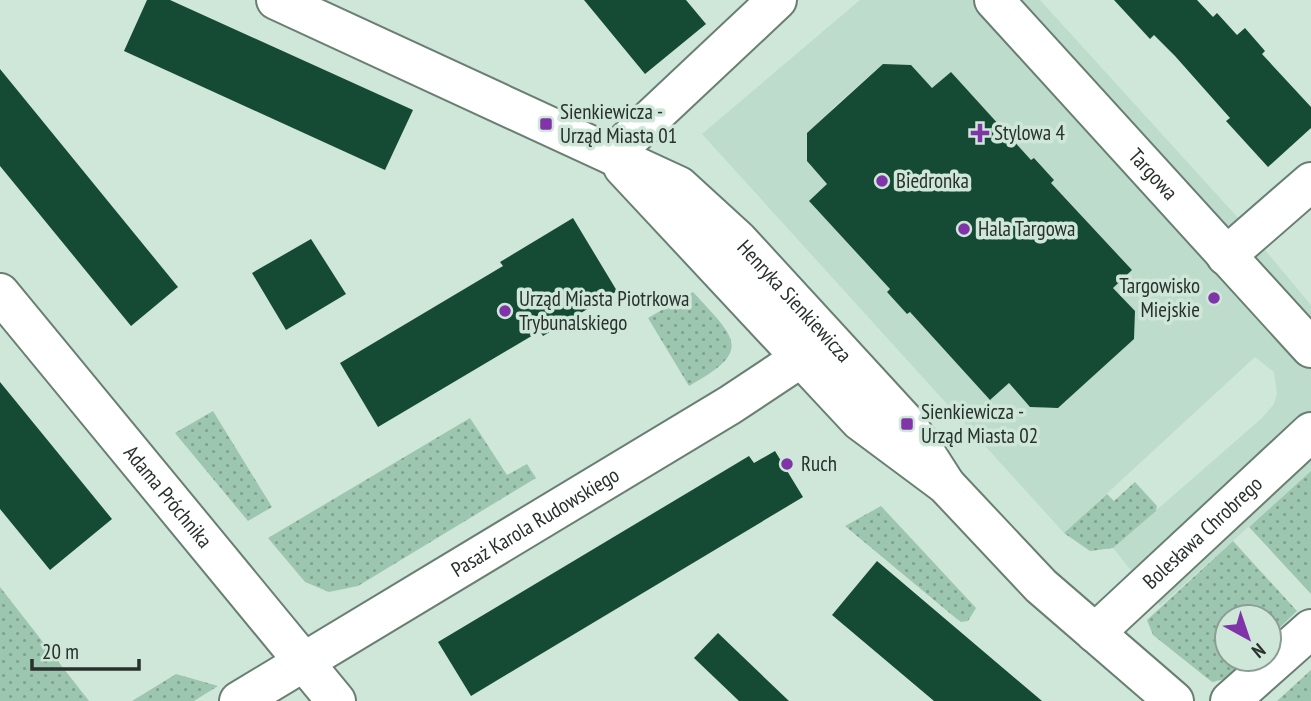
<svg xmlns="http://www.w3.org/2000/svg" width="1311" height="701" font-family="'PT Sans Narrow',sans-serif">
<defs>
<pattern id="grass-dots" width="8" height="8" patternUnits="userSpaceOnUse" patternTransform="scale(1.75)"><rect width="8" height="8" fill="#9dc6b0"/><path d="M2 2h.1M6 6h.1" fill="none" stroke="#80a18f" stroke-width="1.8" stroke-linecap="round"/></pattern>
</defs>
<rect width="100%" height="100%" fill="#cfe7d9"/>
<path fill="#bddccb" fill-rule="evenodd" d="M860 0H1040L1240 220 1311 305V471L1160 606 1113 548 1262 418 1274 404 1277 394 1274 372 1255 357 1064 533 702 134ZM876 70 932 88 951 72 1031 160 1035 158 1044 169 1054 180 1051 183 1132 270 1113 288 1131 307 1127 345 1065 402 1061 400 1052 408H1042L1032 397 1026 403 1009 383 990 400 910 312 907 314 887 292 890 289 809 201 827 184 810 165 816 159 807 149V139L834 107Z"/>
<path fill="url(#grass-dots)" d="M693 292C736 339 754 350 689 386L648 318Z
M213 411 272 507 248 521 175 433Z
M470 418 507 475 527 464 536 478 358 586 329 592 305 582 268 538Z
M1311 471V594L1249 527Z
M1135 482 1157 506 1156 511 1113 548 1090 551 1064 533 1107 494 1114 501Z
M881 506 976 608 968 621 961 622 952 615 845 526Z
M1233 541 1297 611 1269 638V617H1227V659H1246L1225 679 1212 682 1153 635 1147 620Z
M0 587 89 701H0Z
M1311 670V701H1277Z
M176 674 218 686 194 701H132Z"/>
<path fill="#154b34" d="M147 0H170L413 110 385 170 124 51Z
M584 0H686L706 24 645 74Z
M1114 0H1197L1213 17 1217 13 1237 35 1245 28 1265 51 1262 54 1311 107V128L1268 167 1226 121 1230 118 1175 56 1154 35 1150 39Z
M883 64 911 65 932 88 951 72 1031 160 1034 158 1054 180 1051 183 1132 270 1113 288 1135 311 1134 339 1058 408 1030 407 1009 383 990 400 910 312 907 314 887 292 890 289 809 201 827 184 807 161V133Z
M0 69 178 287 131 326 0 166Z
M573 218 617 291 543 336 540 331 378 427 340 363 503 266 500 262Z
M311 239 346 294 286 330 252 273Z
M0 382 112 519 50 570 0 509Z
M775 451 803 497 471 696 438 642 749 456 754 463Z
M877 561 1042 701H934L832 615Z
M718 633 789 701H739L694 658Z"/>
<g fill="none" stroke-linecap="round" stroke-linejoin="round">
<g stroke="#697f73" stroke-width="42">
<g id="street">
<path id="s1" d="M276 0 679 186 738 240 907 424 946 485"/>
<path id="s2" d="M994 0 1311 348"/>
<path d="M612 155 777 0"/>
<path d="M623 167 860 421 946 485 1041 586 1174 701"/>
<path d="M1226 256 1311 182"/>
<path id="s3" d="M0 293 336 701"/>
<path id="s4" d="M1095 633 1311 432"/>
<path id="s5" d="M239 701 730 405 822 344"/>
<path d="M1230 701 1311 629"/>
</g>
</g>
<use href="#street" stroke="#fff" stroke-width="38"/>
</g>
<g fill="#7f35a7" stroke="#cfe7d9" stroke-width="2.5">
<rect x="539" y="117" width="14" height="14" rx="3.5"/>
<path d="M976.5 122.5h7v7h7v7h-7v7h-7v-7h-7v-7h7z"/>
<circle cx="882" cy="181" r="7"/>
<circle cx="964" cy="229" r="7"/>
<circle cx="1214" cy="298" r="7"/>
<circle cx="505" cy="311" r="7"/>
<rect x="900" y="417" width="14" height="14" rx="3.5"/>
<circle cx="787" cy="464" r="7"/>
</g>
<g text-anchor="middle" stroke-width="7" stroke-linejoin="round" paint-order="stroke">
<g font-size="21" fill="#28312c" stroke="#cfe7d9" text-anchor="start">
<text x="560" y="119">Sienkiewicza -<tspan x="560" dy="24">Urząd Miasta 01</tspan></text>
<text x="994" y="140">Stylowa 4</text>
<text x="896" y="188">Biedronka</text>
<text x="978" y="236">Hala Targowa</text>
<text x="1200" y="293" text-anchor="end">Targowisko<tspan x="1200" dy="24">Miejskie</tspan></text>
<text x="519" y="306">Urząd Miasta Piotrkowa<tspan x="519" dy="24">Trybunalskiego</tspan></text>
<text x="921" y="419">Sienkiewicza -<tspan x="921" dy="24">Urząd Miasta 02</tspan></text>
<text x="801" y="471">Ruch</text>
</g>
<g font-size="21" fill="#28312c" stroke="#cfe7d9">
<text dy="7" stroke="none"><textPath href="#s2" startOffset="236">Targowa</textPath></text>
<text dy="7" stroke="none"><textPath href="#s1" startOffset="607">Henryka Sienkiewicza</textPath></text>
<text dy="7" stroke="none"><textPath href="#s3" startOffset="264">Adama Próchnika</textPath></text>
<text dy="7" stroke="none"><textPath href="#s5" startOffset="346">Pasaż Karola Rudowskiego</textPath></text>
<text dy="7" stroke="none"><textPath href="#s4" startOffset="147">Bolesława Chrobrego</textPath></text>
</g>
</g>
<g transform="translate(1248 638) rotate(140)"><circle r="33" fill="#cfe7d9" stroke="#8c9e94" stroke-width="2"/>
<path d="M0-5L12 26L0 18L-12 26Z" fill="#7f35a7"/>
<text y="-10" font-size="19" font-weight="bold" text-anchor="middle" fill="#28312c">N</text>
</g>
<path d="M32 659v10h107v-10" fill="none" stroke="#28312c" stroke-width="3.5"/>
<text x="42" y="659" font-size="21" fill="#28312c" stroke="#cfe7d9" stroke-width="5" paint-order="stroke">20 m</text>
</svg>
